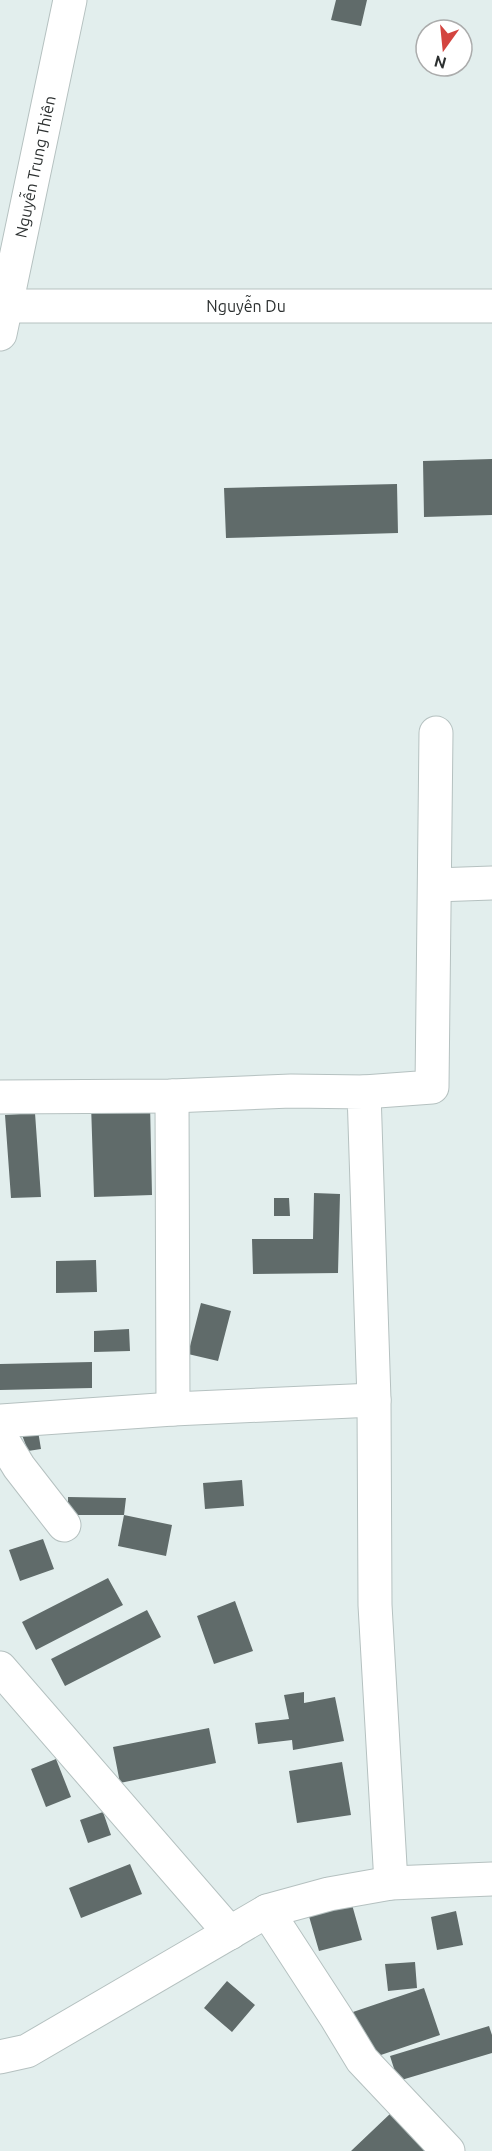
<svg xmlns="http://www.w3.org/2000/svg" width="492" height="2151" font-family="Ubuntu,sans-serif">
<rect width="100%" height="100%" fill="#e2eeed"/>
<path fill="#606b6a" d="M336 0H367L361 26 331 20Z
M492 459V515L424 517 423 461Z
M397 484 398 533 226 538 224 488Z
M150 1103 152 1195 94 1197 91 1104Z
M35 1113 41 1197 11 1198 5 1115Z
M314 1193 340 1194 338 1273 253 1274 252 1239H313Z
M274 1198H289L290 1216H274Z
M96 1260 97 1292 56 1293V1261Z
M201 1303 231 1311 218 1361 188 1354Z
M129 1329 130 1351 94 1352V1331Z
M92 1362V1388L0 1390V1364Z
M37 1425 41 1449 28 1451 19 1427Z
M242 1480 244 1506 205 1509 203 1483Z
M68 1497 126 1498 124 1515H68Z
M124 1515 172 1525 166 1556 118 1546Z
M43 1539 54 1569 20 1581 9 1550Z
M108 1578 123 1605 36 1650 22 1622Z
M235 1601 253 1651 214 1664 197 1616Z
M147 1610 161 1637 65 1686 51 1659Z
M304 1692V1703L335 1697 344 1741 293 1750 292 1740 258 1744 255 1723 289 1719 284 1695Z
M209 1728 216 1763 120 1783 113 1747Z
M56 1759 71 1797 46 1807 31 1769Z
M342 1762 351 1815 297 1823 289 1771Z
M103 1812 111 1835 88 1843 80 1820Z
M130 1864 142 1894 81 1918 69 1888Z
M349 1894 362 1940 319 1951 306 1906Z
M456 1911 463 1945 437 1950 431 1917Z
M415 1962 417 1988 388 1991 385 1964Z
M227 1981 255 2005 232 2032 204 2008Z
M424 1988 440 2035 366 2060 350 2013Z
M489 2026 492 2035V2053L398 2081 390 2056Z
M392 2112 428 2151H351Z"/>
<g fill="none" stroke-linecap="round" stroke-linejoin="round">
<g stroke="#b5c1c0" stroke-width="35">
<g id="minor">
<path id="s1" d="M0 334 70 0"/>
<path d="M435 885 492 883"/>
<path d="M364 1092 432 1087 436 733"/>
<path d="M172 1096 173 1409"/>
<path d="M0 1097 172 1096 291 1091 364 1092 374 1400 375 1605 391 1883"/>
<path d="M0 1421 173 1409 374 1400"/>
<path d="M0 1436 19 1467 64 1525"/>
<path d="M0 1668 230 1933"/>
<path d="M267 1911 329 1894 391 1883 492 1879"/>
<path d="M0 2057 27 2051 267 1911 336 2017 362 2060 448 2151"/>
</g>
</g>
<g stroke="#b5c1c0" stroke-width="35">
<g id="major">
<path id="s2" d="M0 306H492"/>
</g>
</g>
<use href="#minor" stroke="#fff" stroke-width="33"/>
<use href="#major" stroke="#fff" stroke-width="33"/>
</g>
<g text-anchor="middle" stroke-width="6" stroke-linejoin="round" paint-order="stroke">
<g font-size="16" fill="#2c3030" stroke="#fff">
<text dy="6" stroke="none"><textPath href="#s1" startOffset="171">Nguyễn Trung Thiên</textPath></text>
<text dy="6" stroke="none"><textPath href="#s2" startOffset="246">Nguyễn Du</textPath></text>
</g>
</g>
<g transform="translate(444 48) rotate(195)"><circle r="28" fill="#ffffff" stroke="#abacac" stroke-width="1.5"/>
<path d="M0-4.5L10 22L0 15L-10 22Z" fill="#d3443f"/>
<text y="-9" font-size="16" font-weight="bold" text-anchor="middle" fill="#2c3030">N</text>
</g>
</svg>
